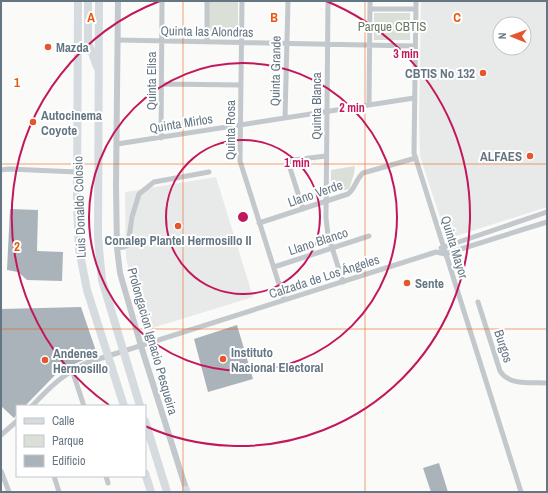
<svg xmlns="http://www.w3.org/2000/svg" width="548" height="493" font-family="'Archivo Narrow',sans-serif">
<rect width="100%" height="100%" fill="#fafaf8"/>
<path fill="#e8e9e9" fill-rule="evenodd" d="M421 1H547V207L447 239 420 156 419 119ZM500 24H524V48H500Z
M216 177 253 297 146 330 126 259 125 192Z"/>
<path fill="#dadfd7" d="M208 1H238V37H208Z
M374 13H410V40H374Z
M355 166 354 174 349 189 331 194V170Z"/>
<path fill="#aab3b9" d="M10 209 38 210 37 251 63 252 62 281 27 280 18 272 7 270Z
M81 307 97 354 70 366 66 370 58 372 25 406H17V414L14 418 1 406V309Z
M237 325 253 379 208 392 194 339Z
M439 463 448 492H431L423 468Z"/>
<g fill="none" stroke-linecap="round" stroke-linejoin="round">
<path stroke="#c3c8cc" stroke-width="5" d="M242 1 240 161 284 300
M328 1 326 218 328 235 343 282
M416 1 414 153 521 492
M370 9H416
M118 40 415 46
M207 42V1
M162 84 241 85
M369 105 370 1
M285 118 288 1
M161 138 162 1
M117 144 414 98
M1 170 9 169 77 172
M303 209 289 165 290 163 293 160 326 156
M259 223 348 194C355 189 356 179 363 173L416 158
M117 248 124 247 128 245 132 217 139 194 154 182 209 172
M441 248 547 212
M274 267 369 236
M478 302 500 371C509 386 531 382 547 383
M72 370 84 406
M32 406C50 387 62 375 86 363L436 252 445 254 547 222
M1 435 17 421
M1 471 9 492
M54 476 59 492
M106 476 108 483"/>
<path stroke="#c3c8cc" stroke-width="6" d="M118 1 116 186 117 248 120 273 141 346 187 492"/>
<path stroke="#d6dbdf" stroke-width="8" d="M78 1 77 204 79 249 87 290 124 406
M88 1V42L97 67
M99 1 98 238 102 280 140 406
M145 421 167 492
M145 473 151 492
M186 490V492"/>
</g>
<path fill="none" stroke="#e8590c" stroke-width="1" stroke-opacity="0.55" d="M183 1V492M365 1V492M1 164H547M1 329H547"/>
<g fill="none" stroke="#c2185b" stroke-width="2">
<circle cx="243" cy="217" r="77"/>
<circle cx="243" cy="217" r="154"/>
<path d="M109 405A231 231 0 0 1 160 1M326 1A231 231 0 1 1 145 426"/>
</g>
<g fill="#e4572e" stroke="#fff" stroke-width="1.5">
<circle cx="48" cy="47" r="4"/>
<circle cx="483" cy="73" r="4"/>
<circle cx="33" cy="122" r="4"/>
<circle cx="530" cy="156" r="4"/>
<circle cx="178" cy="226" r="4"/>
<circle cx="407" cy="283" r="4"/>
<circle cx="223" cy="359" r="4"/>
<circle cx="45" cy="360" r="4"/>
</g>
<g text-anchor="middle" stroke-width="4" stroke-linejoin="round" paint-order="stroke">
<g font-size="13" fill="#687a64" stroke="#fff">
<text x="392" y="31">Parque CBTIS</text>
</g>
<g font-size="13" fill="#657683" stroke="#fff">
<text transform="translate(207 31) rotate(1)" y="5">Quinta las Alondras</text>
<text transform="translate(275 71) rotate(-89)" y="5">Quinta Grande</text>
<text transform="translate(151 81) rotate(-90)" y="5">Quinta Elisa</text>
<text transform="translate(316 106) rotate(-90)" y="5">Quinta Blanca</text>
<text transform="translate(181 123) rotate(-9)" y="5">Quinta Mirlos</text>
<text transform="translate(230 130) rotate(-90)" y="5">Quinta Rosa</text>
<text transform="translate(315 193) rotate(-19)" y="5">Llano Verde</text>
<text transform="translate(79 207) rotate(-92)" y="5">Luis Donaldo Colosio</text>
<text transform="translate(318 241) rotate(-18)" y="5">Llano Blanco</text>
<text transform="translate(455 247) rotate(73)" y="5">Quinta Mayor</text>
<text transform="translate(324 276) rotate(-18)" y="5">Calzada de Los Ángeles</text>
<text transform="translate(153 341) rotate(74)" y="5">Prolongacion Ignacio Pesqueira</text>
<text transform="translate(504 346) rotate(72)" y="5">Burgos</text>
</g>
<g font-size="13" font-weight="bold" fill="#657683" stroke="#fff" text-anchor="start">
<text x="56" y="52">Mazda</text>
<text x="475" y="78" text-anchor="end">CBTIS No 132</text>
<text x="41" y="120">Autocinema<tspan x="41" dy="15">Coyote</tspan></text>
<text x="522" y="161" text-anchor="end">ALFAES</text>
<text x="178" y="245" text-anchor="middle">Conalep Plantel Hermosillo II</text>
<text x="415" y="288">Sente</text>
<text x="231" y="357">Instituto<tspan x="231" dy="15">Nacional Electoral</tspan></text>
<text x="53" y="358">Andenes<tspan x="53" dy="15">Hermosillo</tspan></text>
</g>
</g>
<g font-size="13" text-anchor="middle" font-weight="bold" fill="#e8590c" stroke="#fff" stroke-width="4" stroke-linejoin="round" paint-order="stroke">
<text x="91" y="22">A</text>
<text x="274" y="22">B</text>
<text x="457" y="22">C</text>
<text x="17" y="87">1</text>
<text x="17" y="251">2</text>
</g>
<circle cx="243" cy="217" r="6" fill="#c2185b" stroke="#fff" stroke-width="2"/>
<g font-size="12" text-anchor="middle" font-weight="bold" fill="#c2185b" stroke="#fff" stroke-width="4" stroke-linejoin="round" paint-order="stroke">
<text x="406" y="58">3 min</text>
<text x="352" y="112">2 min</text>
<text x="297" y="167">1 min</text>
</g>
<rect width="548" height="493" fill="none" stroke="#657683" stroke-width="4"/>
<rect x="16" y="405" width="130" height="72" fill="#ffffff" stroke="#c1c8cd"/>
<rect x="24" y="418" width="20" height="6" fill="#d6dbdf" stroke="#c1c8cd"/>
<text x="52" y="425" font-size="12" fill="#657683">Calle</text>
<rect x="24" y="435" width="20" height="12" fill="#dadfd7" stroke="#c1c8cd"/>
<text x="52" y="445" font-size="12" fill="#657683">Parque</text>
<rect x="24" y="455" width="20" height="12" fill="#aab3b9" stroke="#c1c8cd"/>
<text x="52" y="465" font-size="12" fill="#657683">Edificio</text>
<g transform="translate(512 36) rotate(271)"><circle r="19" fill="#ffffff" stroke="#c1c8cd"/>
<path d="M0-3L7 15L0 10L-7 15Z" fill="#e4572e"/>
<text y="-6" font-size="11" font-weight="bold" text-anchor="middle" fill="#657683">N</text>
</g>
</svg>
